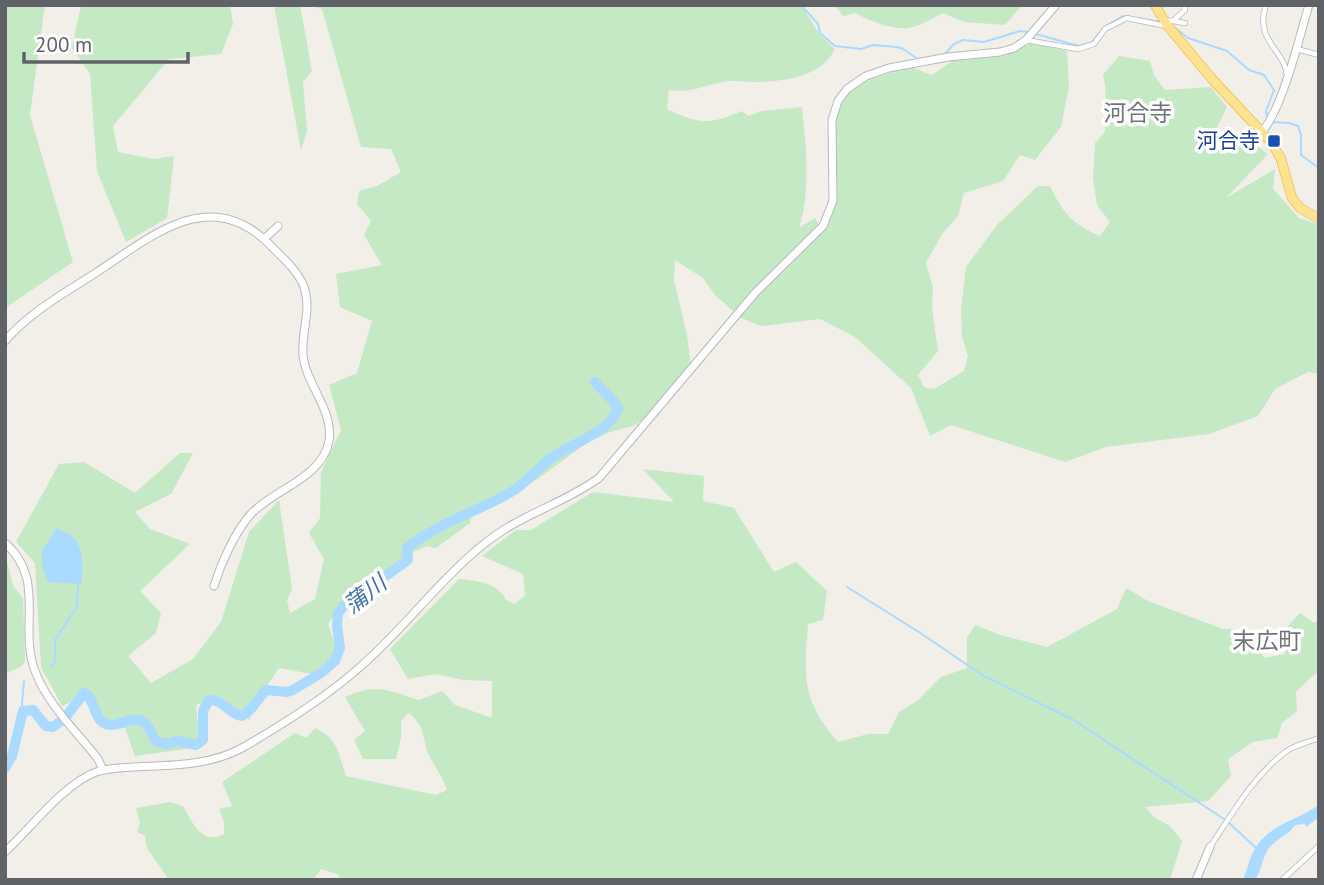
<svg xmlns="http://www.w3.org/2000/svg" width="1324" height="885" font-family="'PT Sans','Noto Sans JP',sans-serif">
<rect width="100%" height="100%" fill="#f1efe8"/>
<path fill="#c5e8c5" d="M5 5H45L30 115 73 262 5 308Z
M81 5H230L233 24 221 54 169 59 113 126 118 152 154 159 174 156 167 218 126 242 97 171 90 74 72 48Z
M274 5H300L312 71 303 82 307 131 301 150Z
M310 5H798L803 8 820 35 835 49C820 79 780 82 749 82 742 82 734 80 727 81 703 85 696 93 669 90L667 109C702 125 707 125 742 111L748 116 762 111 802 107C806 145 811 192 799 228L815 218 823 231C829 221 833 212 835 201 843 151 811 96 879 77 888 74 901 68 911 68 917 68 925 73 932 75L952 61 1005 56 1031 43 1067 51 1069 86 1061 127 1035 160 1020 155 1003 181 964 193 958 216 942 234 926 263 933 287 932 307 938 351 918 375 924 387 934 389 964 371 968 356 962 336 961 310 966 267 997 225 1038 186H1050C1063 213 1072 224 1100 236L1110 222 1097 205 1093 177 1095 143 1105 132C1104 115 1108 91 1103 75L1119 56 1150 61 1154 75 1165 90 1211 87 1227 107 1216 129 1234 149 1252 143 1268 154 1226 198 1275 169 1273 189 1299 218 1319 225V374L1308 372 1275 389 1258 416 1209 434 1106 447 1065 462 951 425 930 436 911 388 855 337 820 319 761 326 741 318 715 295 703 278 675 260 674 280 687 335 692 373 660 408 633 426 610 432 588 442 536 480 483 512H473L470 523 436 548 427 546 404 556 403 568 376 572 369 588 340 609 328 624 338 653 312 674 279 668 258 699 249 720 221 697 196 705 200 747 135 756 125 728 106 725 85 696 62 706 41 667 35 563 16 542 59 464 84 462 135 493 180 453H193L171 494 135 512 150 529 190 544 140 591 161 613 156 633 128 656 151 683 193 659 221 622 249 532 279 500 292 589 287 600 290 613 315 599 324 559 309 533 320 518 321 472 341 430 329 385 357 373 372 321 340 307 336 274 382 265 364 235 371 221 357 204 359 191 377 186 401 172 391 149 361 147 322 9Z
M835 5H1022L1005 25 965 22 943 13C934 17 923 25 913 27 896 32 870 21 855 13L843 16Z
M643 469 704 476 703 501 734 508 774 572 796 562 827 591 823 620 808 624C804 677 801 699 838 742L868 734H888L899 712 917 701 941 677 967 668V638L975 625 1000 635 1047 647 1117 609 1126 588 1148 601 1223 629C1246 627 1250 644 1265 658L1284 654 1291 644 1287 627 1300 613 1314 623 1319 620V670L1296 692 1297 711 1282 723 1277 738 1253 742 1228 759 1231 776 1208 801 1145 807 1154 817 1170 826 1182 841 1170 880H342L337 874 321 869 313 880H169L147 848 145 836 137 832 140 823 136 808 170 802 183 806C192 822 202 846 224 834V822L219 809 232 806 222 782 295 733 306 738 315 728C339 739 338 754 346 776L436 795 447 790C443 778 437 770 431 759 420 740 429 730 409 713L401 721V738L396 759H363L354 740 365 731 345 697C374 683 389 690 419 700L442 691 455 705 492 718V681L463 680 436 674 408 679 390 649 459 579C476 581 498 582 506 600L514 604 525 596 523 574 482 556 516 530H531L593 492 674 502Z
M7 562 13 586 23 598 25 661 22 666 5 674Z"/>
<path fill="#aadaff" d="M56 529C84 534 84 560 81 584L48 582 42 565V551Z
M1319 805V817L1306 827 1305 824 1295 825C1289 835 1277 838 1269 848 1262 857 1262 870 1255 880H1243C1248 868 1250 854 1258 844 1273 824 1299 819 1319 805Z"/>
<g fill="none" stroke-linecap="round" stroke-linejoin="round">
<path stroke="#aadaff" stroke-width="2" d="M801 5 818 24 820 33 835 46 861 49 873 45 897 47 903 49 918 59
M1175 28 1188 38 1227 51 1249 70 1264 75 1274 90 1266 111 1268 119
M1036 34 1079 46 1092 42 1104 27 1123 16 1161 22
M944 55 954 44 963 40 984 42 1020 31 1028 32
M1272 122 1289 123 1298 126 1301 135V155L1319 168
M847 587 922 634 982 675 1072 719 1224 819
M51 666 55 662V640L77 607 78 584
M23 711 22 704 24 681
M1229 823 1255 847"/>
<path stroke="#aadaff" stroke-width="10" d="M5 768 12 756 23 711 33 710 46 726 53 727 65 718 84 693C94 698 93 713 101 721 115 734 132 711 145 723 151 728 152 737 157 742L168 744 177 741 196 745 203 740V711L209 700C224 699 228 714 242 716L250 710 266 690 287 692 293 690 321 673 335 661 340 648 337 626 338 613 345 605 408 560 407 548C438 523 479 511 513 491 527 482 537 469 550 459 569 444 611 433 618 408L616 404 595 382"/>
<g stroke="#b5b8bc" stroke-width="6">
<path id="street" d="M1266 5C1254 41 1284 49 1287 75
M1166 20 1185 23
M1174 20 1185 10 1184 5
M1026 40 1078 49 1094 44 1105 29 1127 18 1166 26
M1297 49 1319 55
M1210 847C1232 814 1252 778 1284 753 1294 745 1307 743 1319 738
M1282 880 1319 846"/>
</g>
<g stroke="#b6babf" stroke-width="9">
<path id="secondary" d="M1262 132C1283 107 1299 38 1309 5
M264 239 278 226
M5 341C30 312 63 294 94 274 150 238 210 182 271 246 283 258 298 271 304 287 312 310 301 332 303 355 306 385 334 410 329 441 322 479 273 489 250 515 234 534 221 563 214 586
M5 543C47 580 18 627 35 671 47 704 77 732 98 759L103 770
M5 852C30 829 65 783 96 772 108 768 121 768 133 767 170 765 209 766 242 748 282 725 325 698 360 667 404 629 439 580 484 544 519 515 563 504 599 478L755 293 823 226 833 201 832 120 838 101 847 89 866 76 889 68 948 57 1000 52 1014 48 1026 40 1056 5
M1196 880 1210 847"/>
</g>
<g stroke="#f9ab00" stroke-width="10">
<path id="highway" d="M1155 5 1167 25 1212 79 1272 143 1281 159 1292 198 1300 208 1319 219"/>
</g>
<use href="#street" stroke="#fff" stroke-width="4.5"/>
<use href="#secondary" stroke="#fff" stroke-width="7"/>
<use href="#highway" stroke="#fde293" stroke-width="9"/>
</g>
<rect fill="#1a4fb4" stroke="#fff" stroke-width="2.5" x="1267" y="134" width="14" height="14" rx="3.5"/>
<g text-anchor="middle" stroke-width="7" stroke-linejoin="round" paint-order="stroke">
<g font-size="21" fill="#164399" stroke="#fff" text-anchor="end">
<text x="1260" y="148">河合寺</text>
</g>
<g font-size="23" fill="#70757a" stroke="#fff">
<text x="1138" y="121">河合寺</text>
<text x="1267" y="649">末広町</text>
</g>
<g font-size="23" font-style="italic" fill="#4174aa" stroke="#fff">
<text transform="translate(365 594) rotate(-38)" y="8">蒲川</text>
</g>
</g>
<rect width="1324" height="885" fill="none" stroke="#5f6368" stroke-width="14"/>
<path d="M24 52v10h164v-10" fill="none" stroke="#5f6368" stroke-width="3.5"/>
<text x="35" y="52" font-size="21" fill="#5f6368" stroke="#ffffff" stroke-width="5" paint-order="stroke">200 m</text>
</svg>
